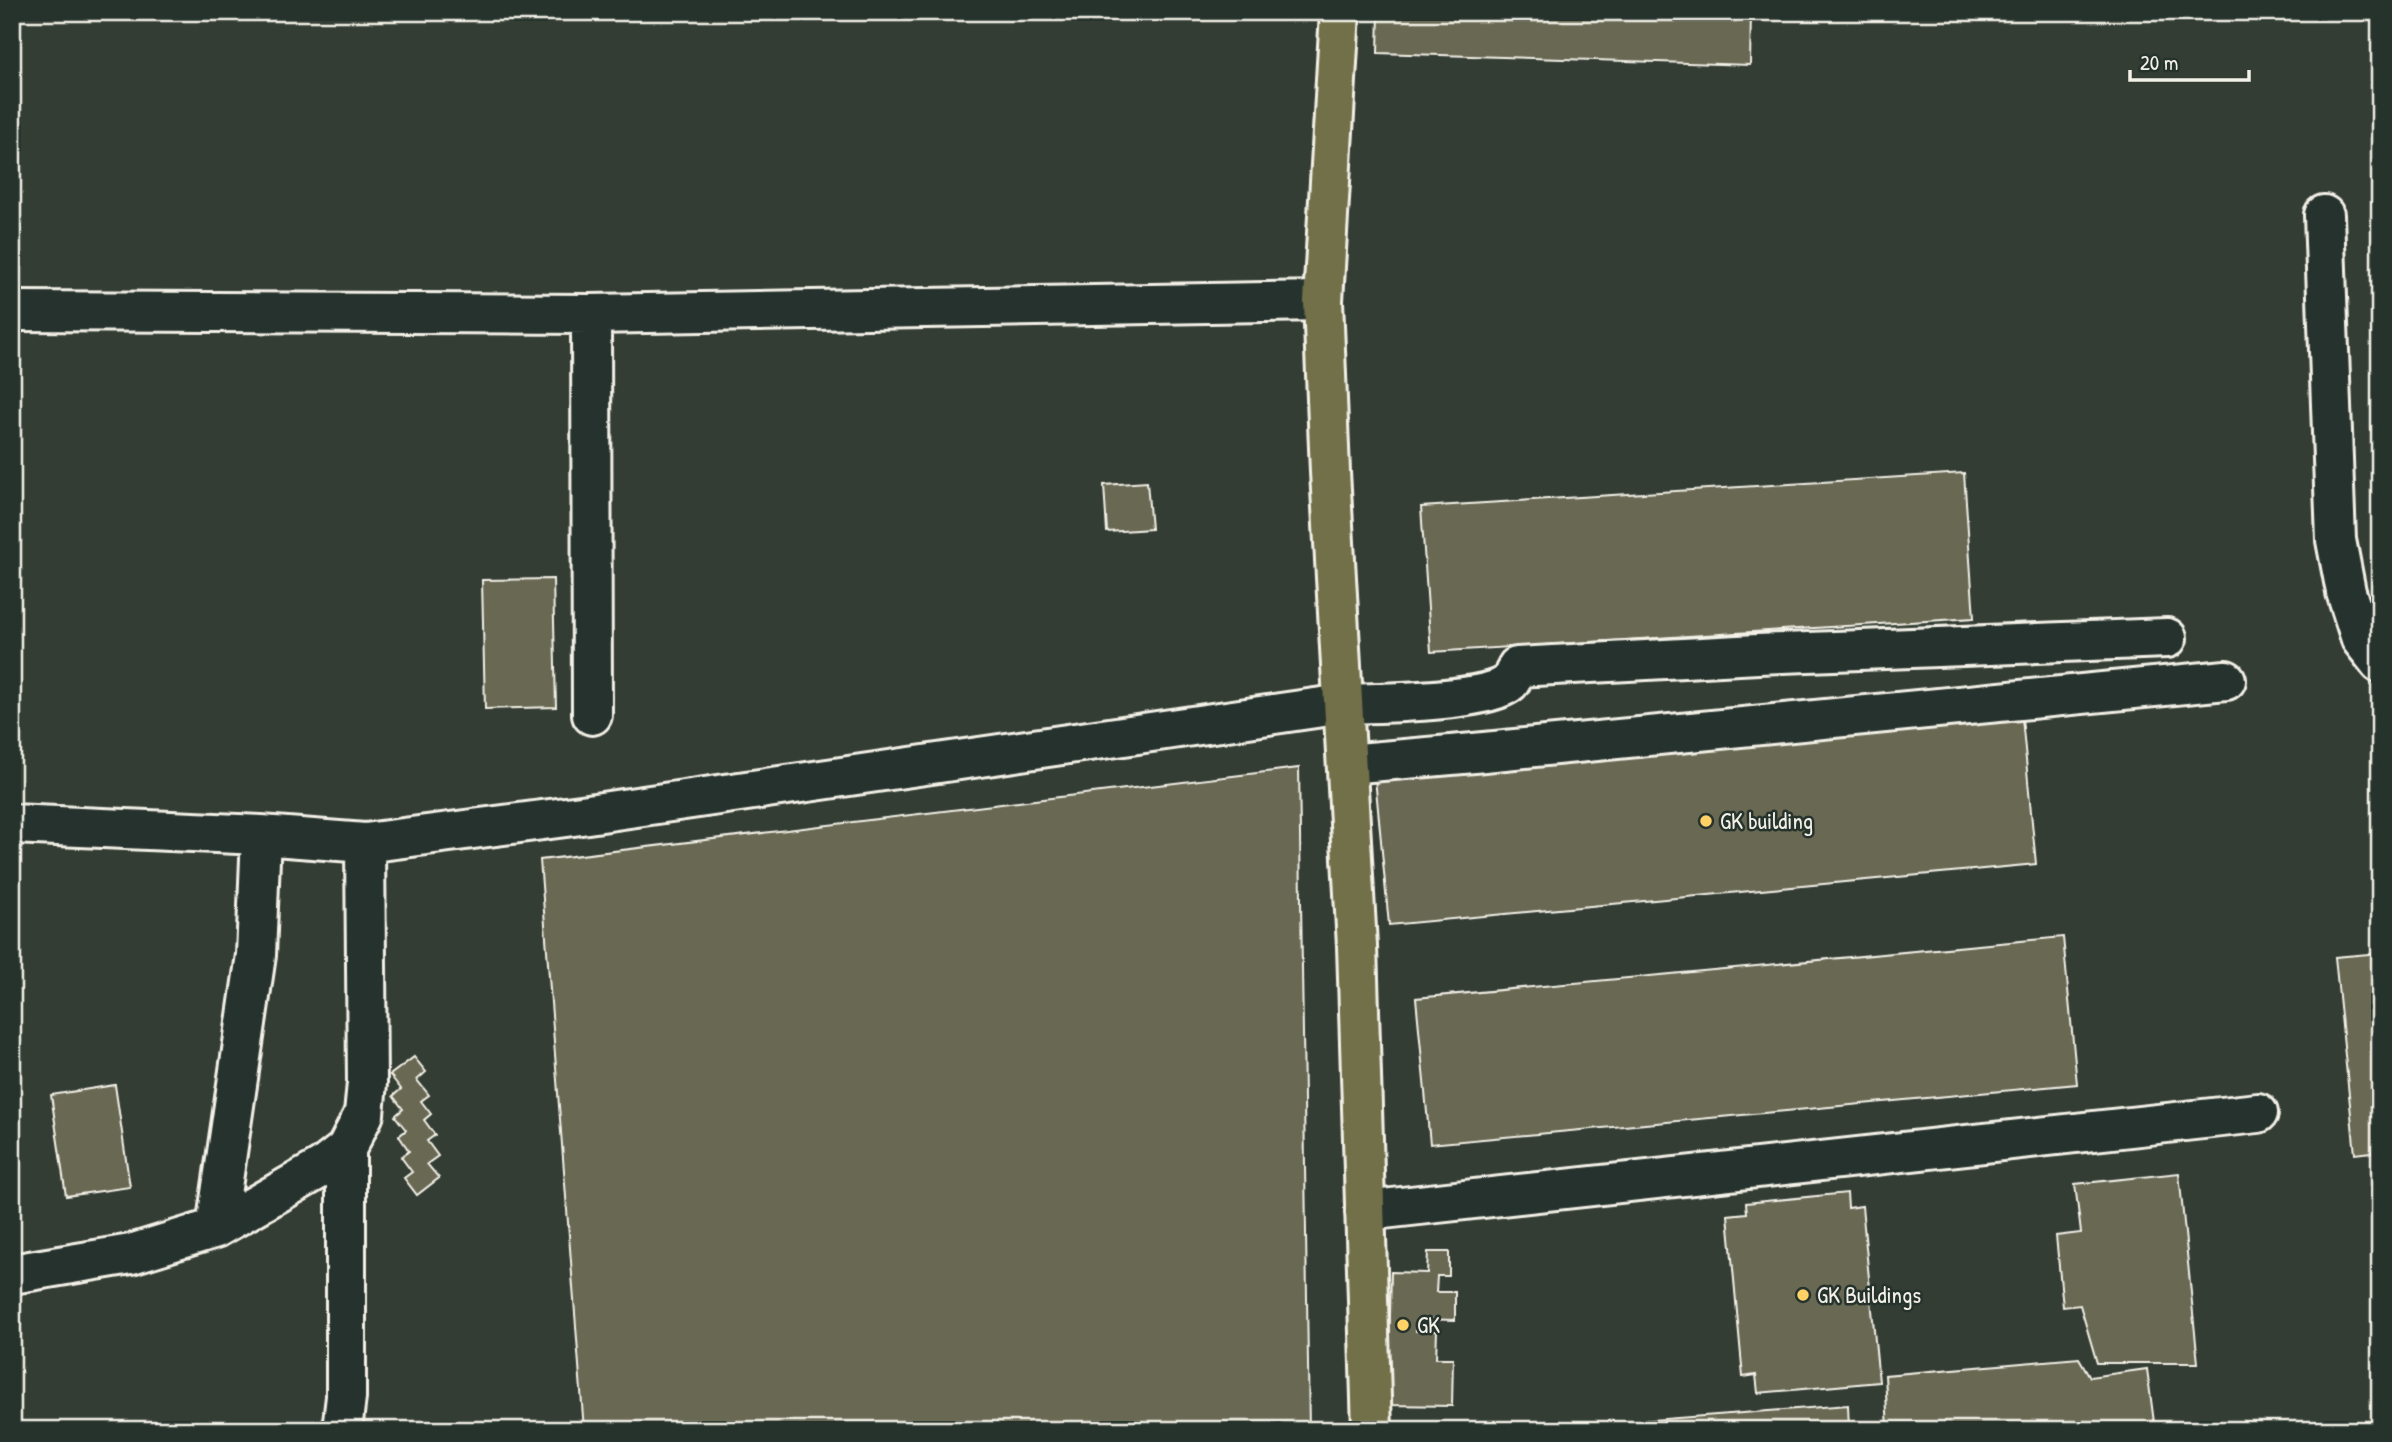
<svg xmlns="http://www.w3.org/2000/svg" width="2392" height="1442" font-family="'Patrick Hand',sans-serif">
<rect width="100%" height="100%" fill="#333d34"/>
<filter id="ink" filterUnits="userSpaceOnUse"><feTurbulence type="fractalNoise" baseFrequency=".0143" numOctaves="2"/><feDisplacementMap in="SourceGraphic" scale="14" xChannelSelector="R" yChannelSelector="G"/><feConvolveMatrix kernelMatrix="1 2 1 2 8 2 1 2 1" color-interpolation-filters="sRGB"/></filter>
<g filter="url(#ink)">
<path fill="#676752" stroke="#f4f1e8" stroke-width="2" d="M1379 12H1751L1750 65 1378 53Z
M1964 473 1974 618 1431 652 1421 507Z
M1147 482 1151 529 1107 532 1104 485Z
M553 579 556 707 485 709 482 580Z
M2022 718 2036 864 1389 925 1375 778Z
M1299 768 1309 1430H584L540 860Z
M2063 937 2077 1084 1430 1144 1416 998Z
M2380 953V1151L2355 1154 2335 957Z
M414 1057 426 1072 417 1080 429 1095 421 1101 431 1114 424 1120 435 1135 427 1141 438 1156 427 1164 439 1178 417 1195 404 1178 412 1172 401 1157 409 1151 399 1136 406 1130 395 1116 403 1109 393 1096 401 1089 390 1075Z
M115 1085 130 1187 66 1196 51 1095Z
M2179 1173 2198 1363H2097L2080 1305 2063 1307 2056 1236 2081 1233 2075 1184Z
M1847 1193 1848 1208 1862 1206 1879 1382 1758 1393 1756 1375 1743 1377 1728 1215 1747 1213 1746 1203Z
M1428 1252H1449V1276H1437L1436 1292H1455V1320L1417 1319 1416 1331H1437L1436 1358H1453L1452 1406 1388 1405 1391 1272 1427 1273Z
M2079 1358 2090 1377 2147 1369 2155 1430H1888L1885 1375Z
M1848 1405 1849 1430H1522Z"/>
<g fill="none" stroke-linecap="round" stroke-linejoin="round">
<g stroke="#f4f1e8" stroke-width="44">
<path id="minor" d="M2324 215 2336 540 2346 592 2361 639 2380 663
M12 311 591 314 1323 301
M591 314 592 715
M1347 764 1474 753 2226 680
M12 824 261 835 365 843 581 815 1343 704C1376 703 1489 702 1510 682 1513 679 1515 671 1517 667L1758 654 2167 638
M1365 1211 2258 1113
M216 1228 256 955 261 835
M12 1274 131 1254 216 1228 323 1167 346 1149 364 1114 367 1083 365 843
M342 1430 346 1397V1149"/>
</g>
<g stroke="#f4f1e8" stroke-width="44">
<path id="major" d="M1340 12 1323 301 1330 472 1357 946 1372 1430"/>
</g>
<use href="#minor" stroke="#26332d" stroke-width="38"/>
<use href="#major" stroke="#726f4a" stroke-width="38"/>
</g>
</g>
<g fill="#ffd166" stroke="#26332d" stroke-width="2.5">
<circle cx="1706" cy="821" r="7"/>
<circle cx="1803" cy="1295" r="7"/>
<circle cx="1403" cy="1325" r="7"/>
</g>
<g text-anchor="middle" stroke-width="5" stroke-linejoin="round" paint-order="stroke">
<g font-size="23" fill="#f4f1e8" stroke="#26332d" text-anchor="start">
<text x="1720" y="829">GK building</text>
<text x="1817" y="1303">GK Buildings</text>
<text x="1417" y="1333">GK</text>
</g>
</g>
<rect width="2392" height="1442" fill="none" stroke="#26332d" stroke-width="42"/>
<rect x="21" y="21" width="2350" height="1400" fill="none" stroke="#f4f1e8" stroke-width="2.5" filter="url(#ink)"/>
<path d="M2130 70v10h119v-10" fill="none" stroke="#f4f1e8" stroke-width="3.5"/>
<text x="2140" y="70" font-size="21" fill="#f4f1e8" stroke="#26332d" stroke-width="5" paint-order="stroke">20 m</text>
</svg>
